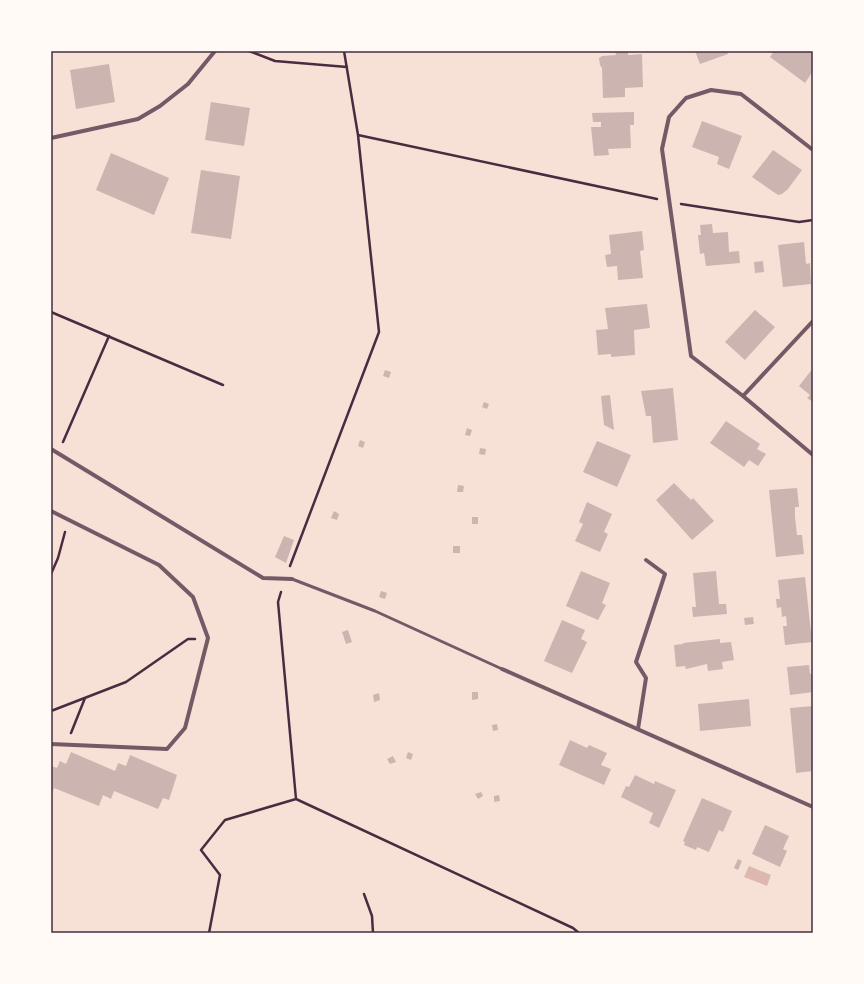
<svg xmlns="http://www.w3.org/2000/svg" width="864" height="984" font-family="Literata,serif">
<rect width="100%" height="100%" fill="#f7e1d7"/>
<path fill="#dcb8b0" d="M749 866 771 875 767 886 744 877Z"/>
<path fill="#ccb4b1" d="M615 51H628V55L642 54 643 87 625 88V97L603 98 602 68 600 65 599 58 602 56 616 55Z
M695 51H727L728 54 700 64Z
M774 51H810L813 53V71L805 83 770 57Z
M109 64 115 102 76 109 70 70Z
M211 102 250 108 244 146 205 140Z
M634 112V125H630L631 148 608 149 609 155 594 156 591 127H601V122H593L592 113Z
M702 121 742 136 729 169 717 164 719 157 692 147Z
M773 150 802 170 788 189 782 194 778 195 752 177Z
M111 153 169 178 154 215 96 190Z
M201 170 240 176 231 239 191 233Z
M712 224 713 233 728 232 729 252 739 251 740 263 706 266 704 253 700 254 698 235H701L700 225Z
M642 231 644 250 640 251 643 278 618 280 617 266 607 267 605 255 611 254 609 235Z
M804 242 806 264 810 263 811 284 783 287 778 245Z
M763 261 764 272 755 273 754 262Z
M647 304 650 328 634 330 635 355 611 357V354L598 355 596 330 608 329 605 308Z
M755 310 775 327 745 360 725 342Z
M813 368V402L807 398 810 395 799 386Z
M385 370 391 372 389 378 383 376Z
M673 388 678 440 653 443 651 416H646L641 391Z
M610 395 614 430 604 425 601 396Z
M484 402 489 404 487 409 482 407Z
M726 421 760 444 757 449 766 454 758 466 749 460 744 467 710 443Z
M467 428 472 430 470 436 465 435Z
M360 440 365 442 363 448 358 446Z
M597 441 631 455 617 487 583 472Z
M480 448 486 449 485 455 479 454Z
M674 483 691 500 693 498 714 521 692 540 656 500Z
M458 485 464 486 463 492H457Z
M797 488 799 507H795V517L797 535H802L804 554 776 557 769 490Z
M587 502 612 514 604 532 608 534 600 552 575 541 583 524 579 522Z
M334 511 339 514 337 520 331 518Z
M472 517H478V524H472Z
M284 536 294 540 286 563 275 557Z
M453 546H460V553H453Z
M581 571 610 583 602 603 606 605 598 620 566 606Z
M716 571 719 604H726L727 614 693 617 692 607H696L693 573Z
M805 577 812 642 785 645 783 626H787L786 616 782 617 781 607 777 608 776 599H780L778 580Z
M381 591 387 593 385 599 379 597Z
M753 617 754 624 745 625 744 618Z
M562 620 585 630 581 639 587 642 572 673 544 661Z
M348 630 352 642 346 644 342 632Z
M720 639V643L731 642 734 660 722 662 723 669 708 671 707 664 686 669 685 666 676 667 674 645 683 644V643Z
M809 665 810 674H813V692L790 695 787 667Z
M472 692H478V699L472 700Z
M379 693 380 700 374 702 373 695Z
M749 699 751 726 700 731 698 704Z
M813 706V771L796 773 790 708Z
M497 724 498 730 493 731 492 725Z
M570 740 587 748 589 745 607 753 601 765 611 769 604 785 559 765Z
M71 752 115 771 118 763 126 766 130 755 177 775 169 800 163 798 158 809 114 791 111 799 103 795 99 806 54 788 51 797V766L57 768 60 761 66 764Z
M408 752 413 754 411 760 406 758Z
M393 756 396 762 390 764 387 759Z
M635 775 654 784 655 781 676 790 659 828 649 823 653 813 621 797 626 786 629 787Z
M481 792 483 796 478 799 475 794Z
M499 795 500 801 494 802V796Z
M702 798 732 811 723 832 719 830 709 852 697 847 696 850 684 845 685 842 683 841Z
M765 825 789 836 783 849 787 851 780 867 752 854Z
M738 859 742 861 738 870 734 868Z"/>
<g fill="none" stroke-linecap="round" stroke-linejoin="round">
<path stroke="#4a2c40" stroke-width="2.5" d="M249 51 275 61 347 67
M358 135 657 199
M681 204 799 222 813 220
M51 312 223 385
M63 442 109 336
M290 566 379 332 358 135 344 51
M51 574 58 558 65 532
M281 592 278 602 296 799 573 928 579 933
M51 711 126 682 188 639H195
M71 733 85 698
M364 894 372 916 373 933
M209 933 220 875 201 850 225 820 296 799"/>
<path stroke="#755966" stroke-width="3" d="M292 579 375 611 502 669"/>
<path stroke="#755966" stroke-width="4" d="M51 138 138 119 160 106 188 84 215 51
M813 150 741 94 711 90 686 98 669 117 662 149 691 356 743 396 813 455
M743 396 813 321
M51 449 263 578 292 579
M51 511 159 565 193 597 208 638 185 728 167 749 51 744
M502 669 813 807
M638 729 646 678 636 662 665 574 646 560"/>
</g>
<rect width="864" height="984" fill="none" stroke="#fffaf5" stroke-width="104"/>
<rect x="52" y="52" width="760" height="880" fill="none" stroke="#4a2c40" stroke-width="1.5"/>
</svg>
